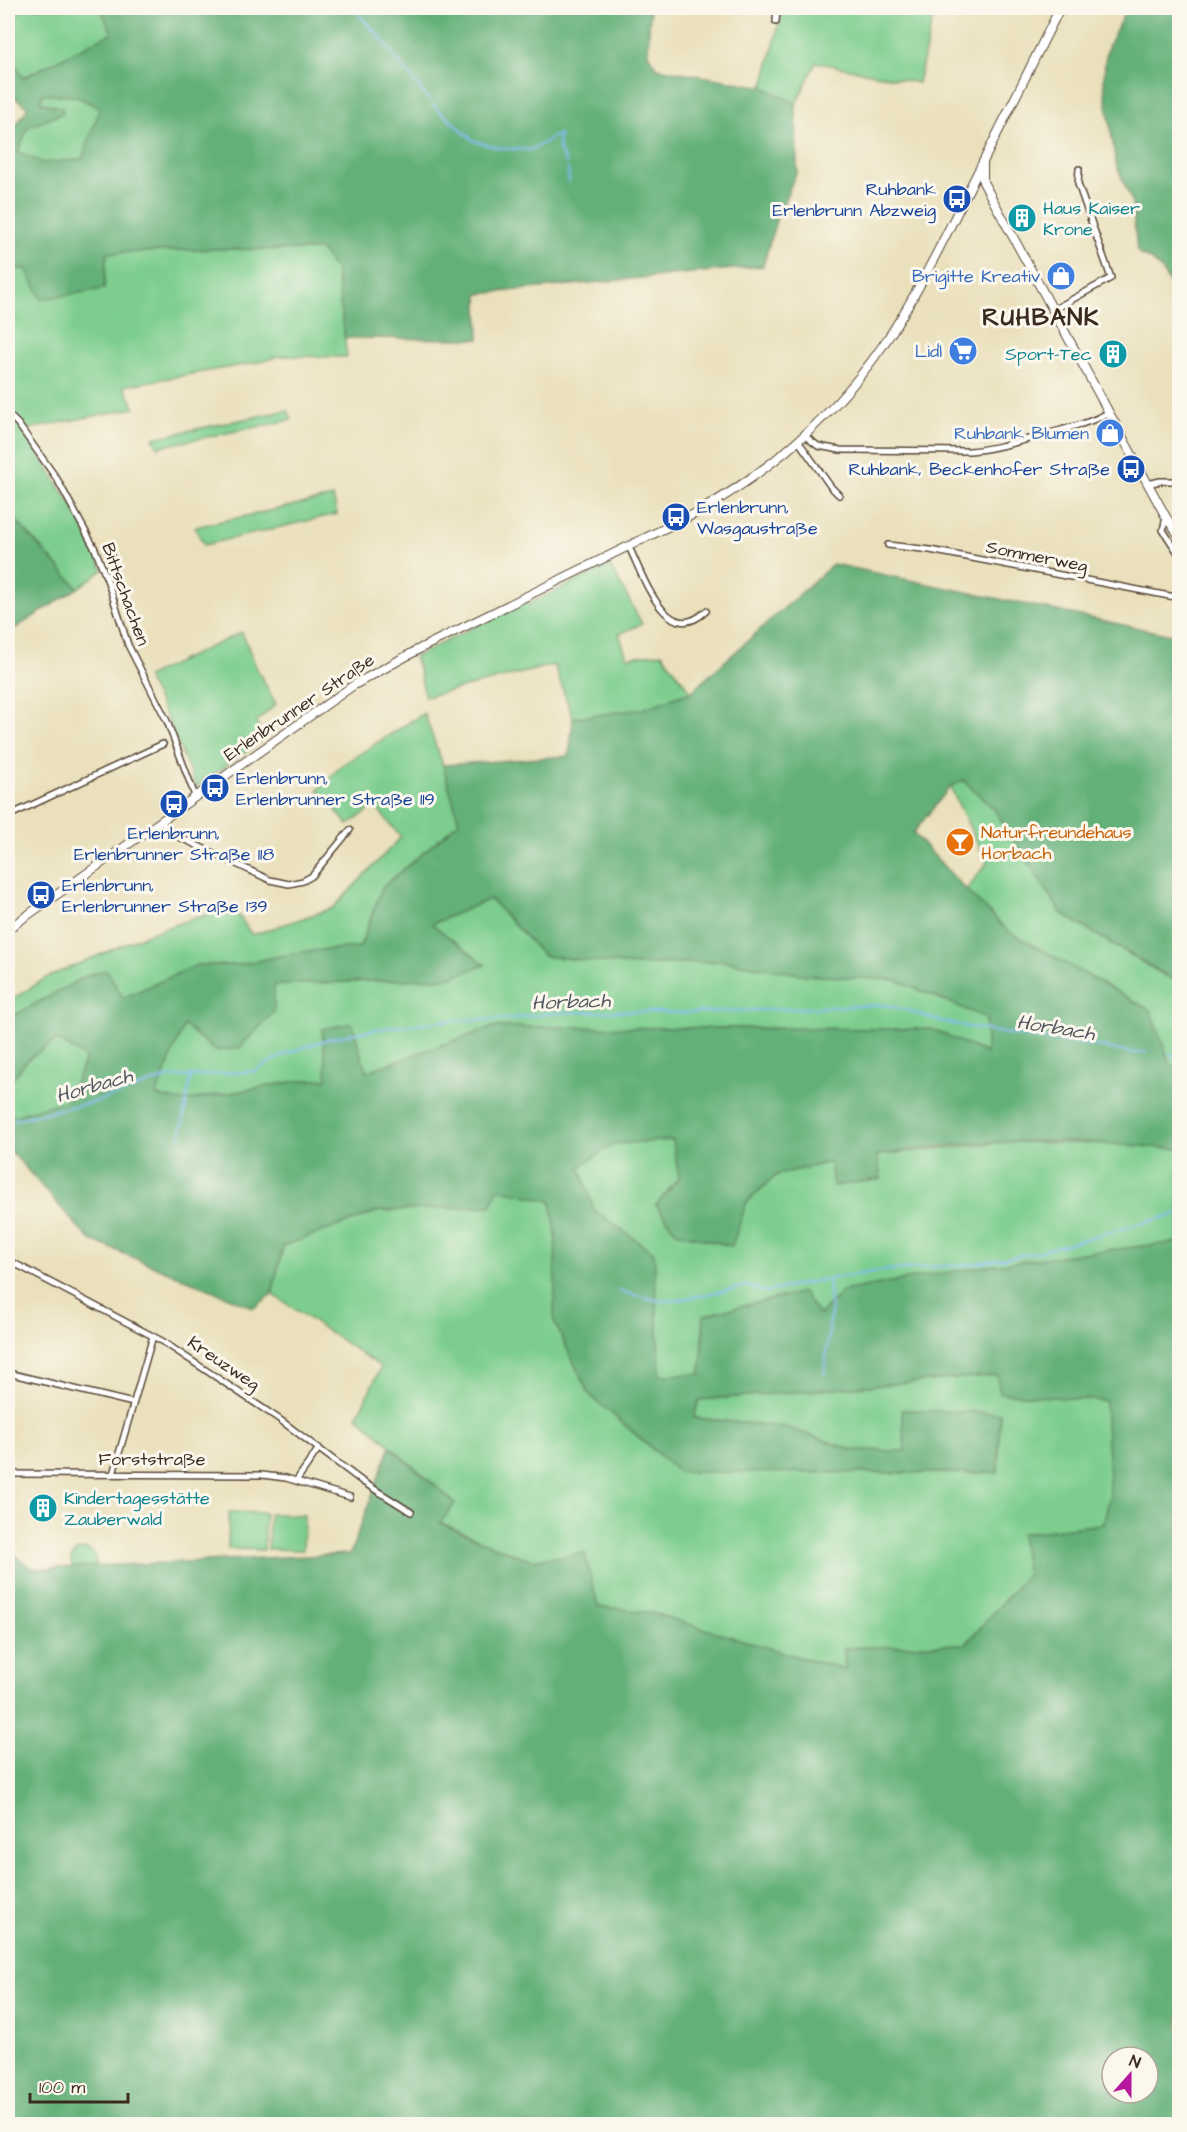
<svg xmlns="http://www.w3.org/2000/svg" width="1187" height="2132" font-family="'Architects Daughter',sans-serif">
<rect width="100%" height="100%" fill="#fbf7ec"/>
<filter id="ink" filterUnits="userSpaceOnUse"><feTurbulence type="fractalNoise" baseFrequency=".0167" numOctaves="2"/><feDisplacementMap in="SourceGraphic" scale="12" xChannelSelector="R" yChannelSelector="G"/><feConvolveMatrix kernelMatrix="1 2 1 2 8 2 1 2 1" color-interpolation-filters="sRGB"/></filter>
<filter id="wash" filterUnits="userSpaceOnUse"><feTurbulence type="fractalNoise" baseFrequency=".008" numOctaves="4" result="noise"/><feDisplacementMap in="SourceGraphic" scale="24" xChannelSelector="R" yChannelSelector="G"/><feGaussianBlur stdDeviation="1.35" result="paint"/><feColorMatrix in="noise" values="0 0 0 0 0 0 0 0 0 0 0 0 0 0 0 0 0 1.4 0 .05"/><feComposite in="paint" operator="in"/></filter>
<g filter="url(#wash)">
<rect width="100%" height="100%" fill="#eae0bc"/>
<path fill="#7bcd8e" stroke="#5b7c56" stroke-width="1.5" d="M28 8H100L113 33 22 78 8 49V18Z
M783 8H935L918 83 816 62 796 104 763 87Z
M43 94 75 96 100 108 82 160 43 163 18 152 28 127 63 113 62 108 40 102Z
M216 249 321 250 336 271 347 357 278 356 265 361 124 386 135 408 23 430 75 510 103 570 78 588 8 512V268L25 269 107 253Z
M288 410 292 420 158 447 153 438Z
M333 497 337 514 204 545 195 527Z
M610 565 642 624 619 634 627 657 662 653 691 692 642 709 573 718 554 665 425 697 419 670 414 657 526 601 528 604Z
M242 632 257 669 276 704 256 722 264 739 196 787 168 720 146 677Z
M424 713 443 765 459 822 382 888 360 947 301 952 236 965H197L123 998 107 970 90 974 8 1019V1002L46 978 150 933 232 906 252 935 333 908 401 837 375 806 348 825 318 789 342 765Z
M963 780 994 809 1062 914 1165 976 1179 981V1069L1170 1064 1150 1010 1009 932 966 890 987 863 950 787Z
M490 899 544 956 634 965 723 961 809 975 896 980 986 1018V1053L931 1029 493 1027 366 1072 352 1023 328 1079 297 1081 184 1101 155 1096 184 1025 215 1051 274 985 448 978 484 965 432 924Z
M57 1039 86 1057 68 1100 8 1118V1084L28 1059Z
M673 1140 679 1178 656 1205 747 1202 777 1175 830 1162 834 1186 881 1179 877 1155 1005 1142 1112 1144 1179 1149V1242C1069 1254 958 1268 849 1290L842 1292 819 1315H704L701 1375H659L654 1253 594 1210 580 1167 613 1144Z
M498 1189 551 1201 556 1233 554 1321 589 1394 679 1472 998 1473 1000 1413 902 1410 905 1451 852 1450 785 1427 694 1418 699 1400 998 1375 1000 1393 1105 1401 1110 1497 1103 1524 1021 1534 1027 1575 966 1644 844 1648 846 1669 812 1661 652 1613 597 1606 584 1553 532 1560 488 1544 440 1522 455 1503 357 1416 381 1367 272 1294 283 1246 379 1211 491 1206Z
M229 1512 265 1513 264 1550 228 1549Z
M269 1514 304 1515 303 1550 268 1549Z
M87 1549 95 1554 96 1564 90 1572 72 1568 71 1558 77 1550Z"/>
<path fill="#64b079" stroke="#506d4c" stroke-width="1.5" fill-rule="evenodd" d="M100 8H604L650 10 648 54 657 68 763 87 796 104 797 171 777 217 763 266 478 294 479 339 345 338 336 271 321 250 216 249 107 253 104 289 41 299 26 269 8 268V221H10L8 212V120L16 125 28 108 8 92V49L23 78 112 33ZM43 94 75 96 100 108 82 159 43 163 18 152 28 127 63 113 62 108 40 102Z
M1127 8H1179V300C1172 288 1166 275 1157 265 1151 258 1142 258 1137 250L1132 202 1116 164 1104 85 1105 60 1109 44Z
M8 512 78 588 8 633Z
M833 564 1176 636 1180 652 1179 981 1169 977 1062 914 994 809 963 780 950 787 913 833 966 890 1009 932 1150 1010 1170 1064 1179 1069V1149C1122 1145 1063 1139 1005 1142 963 1143 920 1149 877 1155L881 1179 833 1186 830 1162 776 1175 747 1202 732 1246 676 1232 656 1205 679 1178 673 1140 613 1144 580 1167 594 1210 654 1253 660 1375 701 1374 704 1315 803 1292 819 1315 842 1292 849 1290C958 1268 1069 1254 1179 1242V2124H8V1550L33 1569 350 1554 390 1447 455 1503 440 1523 488 1544 532 1560 585 1553 598 1606 652 1613 812 1661 845 1669 844 1648 966 1644 1027 1575 1021 1534 1103 1524 1110 1497 1105 1401 1000 1393 997 1375 699 1400 694 1418 785 1427 852 1450 905 1451 902 1410 1000 1413 998 1473 679 1472 589 1394 554 1321 556 1233 551 1201 498 1189 491 1206 379 1211 283 1246 272 1294 254 1308 89 1239 8 1148V1118L68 1100 86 1058 57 1040 28 1059 8 1084V1019L90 974 107 970 123 998 197 965H236L301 952 360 947 382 888 459 822 443 765 569 756 573 718 642 709 691 692ZM490 899 544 956 634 965 723 961 806 975 896 980 986 1018V1053L932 1029 493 1027 366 1072 352 1023 322 1029 327 1079 297 1081 184 1101 156 1096 184 1025 216 1051 239 1048 274 1012V985L448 978 485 965 432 924ZM1112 2057H1148V2093H1112Z"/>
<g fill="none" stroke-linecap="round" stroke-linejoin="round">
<path stroke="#82baf2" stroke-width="2" d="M353 8 379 36 429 100
M433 105 474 141 499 148 531 150 559 134 558 147 566 163
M568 169 569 182
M1170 1054 1180 1059
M8 1121 98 1101 165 1078 255 1071 283 1055 331 1038 378 1029 443 1021 506 1019 554 1013 624 1011 681 1013 882 1005C905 1007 926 1019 949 1023 997 1033 1046 1040 1096 1046 1112 1048 1130 1055 1146 1052
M180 1138 191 1076
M618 1291 660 1301 679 1300 747 1286 765 1292 826 1279
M824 1374 831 1312 828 1279 879 1271 973 1264 1034 1253 1180 1213"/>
</g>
</g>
<g filter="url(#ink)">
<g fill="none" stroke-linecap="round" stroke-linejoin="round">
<g stroke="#554536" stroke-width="8">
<path id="street" d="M776 22 777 8
M1053 310 1111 278 1078 184 1079 169
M8 414 18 424 57 479 95 549 108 582 128 645 167 721 195 796
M805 436 818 446 840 450 970 451C1001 448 1031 438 1061 430 1078 425 1095 421 1109 412
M799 442 831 487 839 495
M1148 484 1160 481H1180
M1166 517 1163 530 1180 556
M888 545 930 550 1180 598
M629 547C643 575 666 649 706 611
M8 816 163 744
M160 821 175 835 270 880 289 884 303 881 312 876 350 830
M8 1260 162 1341 279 1419 363 1482 411 1512
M8 1373 133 1403
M8 1474 262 1475 286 1478 350 1497
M113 1474 153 1336
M296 1481 319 1448"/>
</g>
<g stroke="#554536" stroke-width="10">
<path id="secondary" d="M1060 8 983 162V182L1166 517 1180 537
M8 929 354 685 423 647 696 513C782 464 850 402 902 316 932 267 956 213 983 162"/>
</g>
<use href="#street" stroke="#fff" stroke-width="5"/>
<use href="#secondary" stroke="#fff" stroke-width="8"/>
</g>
</g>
<defs>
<g id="bus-disc" transform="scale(1.5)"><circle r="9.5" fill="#1a4fb4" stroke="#fbf7ec"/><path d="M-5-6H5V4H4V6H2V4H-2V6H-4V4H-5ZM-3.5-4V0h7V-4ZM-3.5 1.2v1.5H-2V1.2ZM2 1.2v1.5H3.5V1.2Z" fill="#fff"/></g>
<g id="building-disc" transform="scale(1.5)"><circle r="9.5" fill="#0f9aa8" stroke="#fbf7ec"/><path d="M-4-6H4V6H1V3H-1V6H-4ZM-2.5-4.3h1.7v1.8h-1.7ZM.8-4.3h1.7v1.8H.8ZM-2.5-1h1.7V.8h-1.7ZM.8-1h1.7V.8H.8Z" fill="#fff"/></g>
<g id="shop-disc" transform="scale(1.5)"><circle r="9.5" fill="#3f7fe0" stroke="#fbf7ec"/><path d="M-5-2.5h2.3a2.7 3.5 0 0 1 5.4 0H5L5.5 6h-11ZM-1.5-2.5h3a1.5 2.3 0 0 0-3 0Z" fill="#fff"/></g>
<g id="supermarket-disc" transform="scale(1.5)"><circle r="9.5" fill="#3f7fe0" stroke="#fbf7ec"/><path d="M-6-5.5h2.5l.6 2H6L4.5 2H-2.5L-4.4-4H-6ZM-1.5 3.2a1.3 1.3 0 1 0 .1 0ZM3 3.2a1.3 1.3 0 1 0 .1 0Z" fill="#fff"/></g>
<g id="bar-disc" transform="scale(1.5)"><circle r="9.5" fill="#e8710a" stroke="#fbf7ec"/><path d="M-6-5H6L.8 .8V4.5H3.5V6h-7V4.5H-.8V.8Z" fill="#fff"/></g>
</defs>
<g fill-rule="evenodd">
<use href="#bus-disc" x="957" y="199"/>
<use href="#building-disc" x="1022" y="218"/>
<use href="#shop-disc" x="1061" y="276"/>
<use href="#supermarket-disc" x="963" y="351"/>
<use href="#building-disc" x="1113" y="354"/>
<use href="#shop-disc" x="1110" y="433"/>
<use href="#bus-disc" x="1131" y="469"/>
<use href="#bus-disc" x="676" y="517"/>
<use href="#bus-disc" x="215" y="788"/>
<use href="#bus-disc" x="174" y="804"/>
<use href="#bar-disc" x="960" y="842"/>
<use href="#bus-disc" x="41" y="895"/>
<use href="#building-disc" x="43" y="1508"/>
</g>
<g text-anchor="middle" stroke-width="6" stroke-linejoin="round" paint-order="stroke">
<g font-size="18" fill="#164399" stroke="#fbf7ec" text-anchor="start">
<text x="936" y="195" text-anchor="end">Ruhbank<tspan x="936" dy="21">Erlenbrunn Abzweig</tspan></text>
<text x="1110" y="475" text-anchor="end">Ruhbank, Beckenhofer Straße</text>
<text x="697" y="513">Erlenbrunn,<tspan x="697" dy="21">Wasgaustraße</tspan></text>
<text x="236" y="784">Erlenbrunn,<tspan x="236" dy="21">Erlenbrunner Straße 119</tspan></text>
<text x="174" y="839" text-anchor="middle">Erlenbrunn,<tspan x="174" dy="21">Erlenbrunner Straße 118</tspan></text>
<text x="62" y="891">Erlenbrunn,<tspan x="62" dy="21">Erlenbrunner Straße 139</tspan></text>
</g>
<g font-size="18" fill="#0d838f" stroke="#fbf7ec" text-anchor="start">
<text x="1043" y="214">Haus Kaiser<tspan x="1043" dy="21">Krone</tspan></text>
<text x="1092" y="360" text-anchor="end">Sport-Tec</text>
<text x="64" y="1504">Kindertagesstätte<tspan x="64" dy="21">Zauberwald</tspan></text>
</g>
<g font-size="18" fill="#366cbe" stroke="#fbf7ec" text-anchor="end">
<text x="1040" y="282">Brigitte Kreativ</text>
<text x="942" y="357">Lidl</text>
<text x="1089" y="439">Ruhbank Blumen</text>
</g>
<g font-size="18" fill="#3b2a1e" stroke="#fbf7ec">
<text transform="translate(1037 556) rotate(11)" y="6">Sommerweg</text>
<text transform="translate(126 594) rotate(70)" y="6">Bittschachen</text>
<text transform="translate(299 707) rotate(-34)" y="6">Erlenbrunner Straße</text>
<text transform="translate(224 1363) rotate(34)" y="6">Kreuzweg</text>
<text x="152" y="1465">Forststraße</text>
</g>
<g font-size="18" fill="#c56008" stroke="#fbf7ec" text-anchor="start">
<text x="981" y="838">Naturfreundehaus<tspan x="981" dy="21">Horbach</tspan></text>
</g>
<g font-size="20" font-style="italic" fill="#50555e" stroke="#fbf7ec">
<text transform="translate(571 1001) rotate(-2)" y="7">Horbach</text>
<text transform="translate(1056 1027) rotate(9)" y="7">Horbach</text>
<text transform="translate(94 1085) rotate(-16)" y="7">Horbach</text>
</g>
<g font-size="24" font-weight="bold" letter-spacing="1.5" fill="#3b2a1e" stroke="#fbf7ec">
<text x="1041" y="325">RUHBANK</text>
</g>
</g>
<rect width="1187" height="2132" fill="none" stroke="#fbf7ec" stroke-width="30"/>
<g transform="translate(1130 2075) rotate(21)"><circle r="28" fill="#fbf7ec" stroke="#aea59a" stroke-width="1.5"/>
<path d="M0-4.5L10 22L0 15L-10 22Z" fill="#b5179e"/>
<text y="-9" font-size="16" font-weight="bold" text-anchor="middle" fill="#3b2a1e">N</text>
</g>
<path d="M30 2093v9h98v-9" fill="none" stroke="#3b2a1e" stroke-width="3"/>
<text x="39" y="2093" font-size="18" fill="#3b2a1e" stroke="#fbf7ec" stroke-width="4.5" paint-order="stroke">100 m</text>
</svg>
